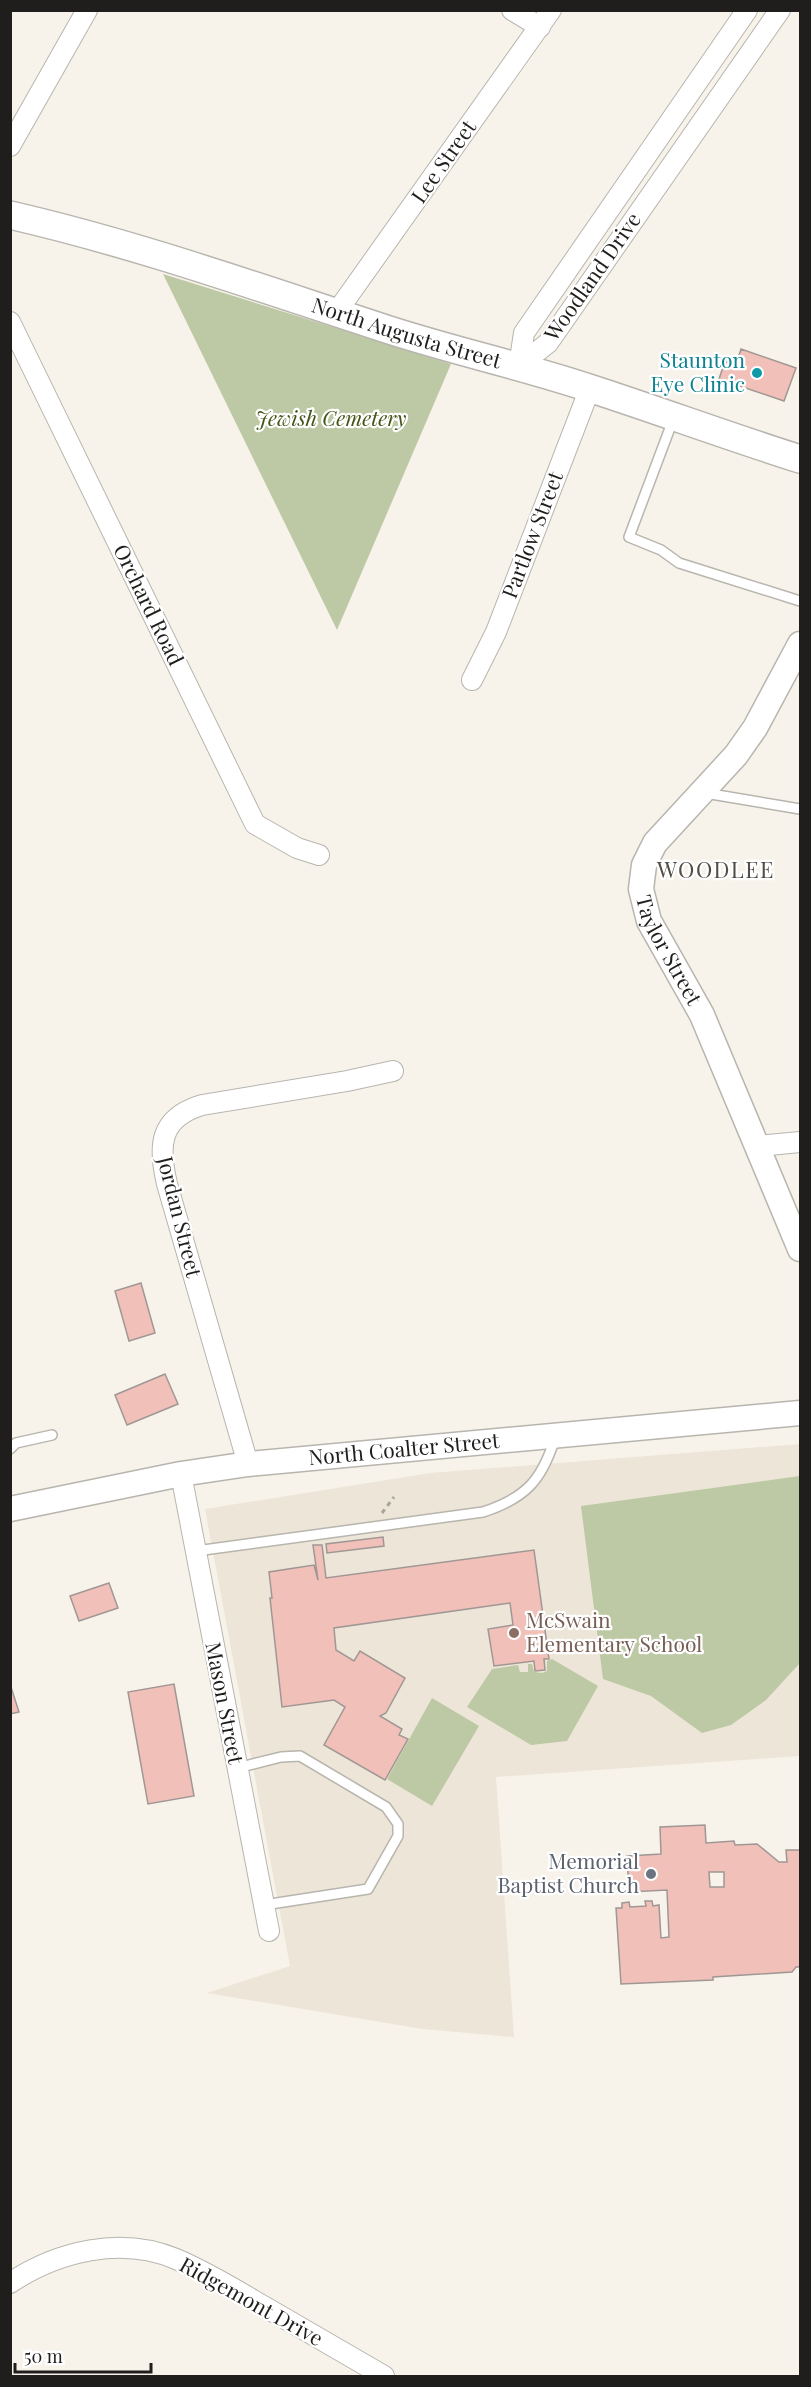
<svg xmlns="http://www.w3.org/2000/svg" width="811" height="2387" font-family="'Playfair Display',serif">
<rect width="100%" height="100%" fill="#f7f3eb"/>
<path fill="#ede5d7" d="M800 1444V1756L496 1777 514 2037 422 2029 207 1993 290 1966 205 1509 430 1473Z"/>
<path fill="#bdc9a5" d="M163 274 451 364 337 630Z
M800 1476V1663L766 1700 731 1725 702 1733 651 1696 603 1679 581 1506Z
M552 1659 598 1686 567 1741 531 1745 467 1707 492 1669 518 1665 520 1672H528V1664H532L534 1672 542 1673 547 1671V1661Z
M432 1698 479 1726 432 1806 387 1779Z"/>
<path fill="#f0c0b9" stroke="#a09795" stroke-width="1.5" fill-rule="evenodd" d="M741 349 796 368 784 401 719 379 725 361 736 365Z
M141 1283 155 1333 129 1341 115 1291Z
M165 1374 178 1404 127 1425 115 1395Z
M383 1537 384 1546 327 1553 326 1544Z
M313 1545H322L326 1578 534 1550 549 1659H544L545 1670 535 1671 534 1661 494 1666 488 1629 513 1625 510 1603 334 1628 336 1650 354 1661 360 1651 405 1678 386 1713 380 1716 402 1729 399 1735 408 1739 385 1780 324 1745 345 1707 334 1700 282 1707 270 1598H272L269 1572 314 1565 318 1580Z
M109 1583 118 1608 79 1621 70 1596Z
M10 1684 19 1712 10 1714Z
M174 1684 194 1796 148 1804 128 1692Z
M705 1825 706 1843 734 1841 735 1845 757 1844 779 1862H787L786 1850H800V1967H796L792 1972 713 1977V1980L621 1984 616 1908H622V1903L629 1902 630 1907 646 1906 645 1901H652L653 1906 659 1905 661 1938 669 1937 667 1890 629 1892 627 1856 661 1854 660 1827ZM709 1872H724V1887H710Z"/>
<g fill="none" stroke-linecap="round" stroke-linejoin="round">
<g stroke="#b8b5ae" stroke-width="12">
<path id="service" d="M673 420 629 537 661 550 679 563 800 601
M705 793 800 809
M10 1449 16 1443 52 1435
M196 1551 483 1512C526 1498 542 1480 555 1438
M237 1768 281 1757 300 1756 386 1807 398 1824V1836L368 1889 264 1905"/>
</g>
<g stroke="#b8b5ae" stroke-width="22">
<path id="minor" d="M512 10 540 27
M10 146 87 10
M336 313 551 10
M10 322 255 824 297 848 319 855
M519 366 548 343 780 10
M519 366 524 333 747 10
M472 680 496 632 590 388
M758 1146 800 1142
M248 1464 167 1184C158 1146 159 1118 202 1105L347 1081 393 1071
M181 1474 269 1931
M10 2283C58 2251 121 2236 176 2259 207 2272 236 2290 265 2307 304 2330 344 2353 384 2376"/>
</g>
<g stroke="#b8b5ae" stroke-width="27">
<g id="tertiary">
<path id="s1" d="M800 644 755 728 736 755 655 843 644 865 641 889 649 921 702 1015 800 1249"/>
<path id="s2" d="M10 1509 181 1474 248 1464 800 1413"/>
</g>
</g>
<g stroke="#b8b5ae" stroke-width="30">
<g id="secondary">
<path id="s3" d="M10 215C136 244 257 287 380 327 449 350 520 365 589 388 660 411 730 437 800 459"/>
</g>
</g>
<path stroke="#a8a49f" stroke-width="3" stroke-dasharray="4.5 4.5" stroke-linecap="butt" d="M382 1513 394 1497"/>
<use href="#service" stroke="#fff" stroke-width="9"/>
<use href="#minor" stroke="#fff" stroke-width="20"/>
<use href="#tertiary" stroke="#fff" stroke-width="24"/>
<use href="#secondary" stroke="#fff" stroke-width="27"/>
</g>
<circle fill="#0f9aa8" stroke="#fff" stroke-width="2" cx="757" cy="373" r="6"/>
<circle fill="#8d6e63" stroke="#fff" stroke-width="2" cx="514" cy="1633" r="6"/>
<circle fill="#6b7280" stroke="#fff" stroke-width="2" cx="651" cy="1874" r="6"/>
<g text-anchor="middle" stroke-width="4.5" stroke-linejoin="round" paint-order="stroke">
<g font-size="21" fill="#201e1c" stroke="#fff">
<text transform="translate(444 162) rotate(-55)" y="7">Lee Street</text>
<text transform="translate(593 277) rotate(-55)" y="7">Woodland Drive</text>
<text dy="7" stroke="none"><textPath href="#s3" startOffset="414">North Augusta Street</textPath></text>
<text transform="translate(533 535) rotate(-69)" y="7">Partlow Street</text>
<text transform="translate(148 605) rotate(64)" y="7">Orchard Road</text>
<text dy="7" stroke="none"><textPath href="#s1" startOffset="364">Taylor Street</textPath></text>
<text transform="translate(179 1217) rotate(76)" y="7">Jordan Street</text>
<text dy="7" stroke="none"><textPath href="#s2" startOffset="399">North Coalter Street</textPath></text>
<text transform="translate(224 1703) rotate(79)" y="7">Mason Street</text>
<text transform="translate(251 2302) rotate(29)" y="7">Ridgemont Drive</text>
</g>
<g font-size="21" fill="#0d838f" stroke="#fff" text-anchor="end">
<text x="745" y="368">Staunton<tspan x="745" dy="24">Eye Clinic</tspan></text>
</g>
<g font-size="21" font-style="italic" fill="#455416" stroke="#fff">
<text x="331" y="426">Jewish Cemetery</text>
</g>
<g font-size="21" fill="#785e54" stroke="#fff" text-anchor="start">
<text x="526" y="1628">McSwain<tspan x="526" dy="24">Elementary School</tspan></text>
</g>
<g font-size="21" fill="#5b616d" stroke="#fff" text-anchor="end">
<text x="639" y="1869">Memorial<tspan x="639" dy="24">Baptist Church</tspan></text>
</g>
<g font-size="22" letter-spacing="1.5" fill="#514d47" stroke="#fff">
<text x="716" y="878">WOODLEE</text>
</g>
</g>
<rect width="811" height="2387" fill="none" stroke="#201e1c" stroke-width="24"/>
<path d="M15 2363v9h136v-9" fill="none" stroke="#201e1c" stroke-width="3"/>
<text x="24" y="2363" font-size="18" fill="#201e1c" stroke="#ffffff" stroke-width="4.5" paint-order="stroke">50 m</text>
</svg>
